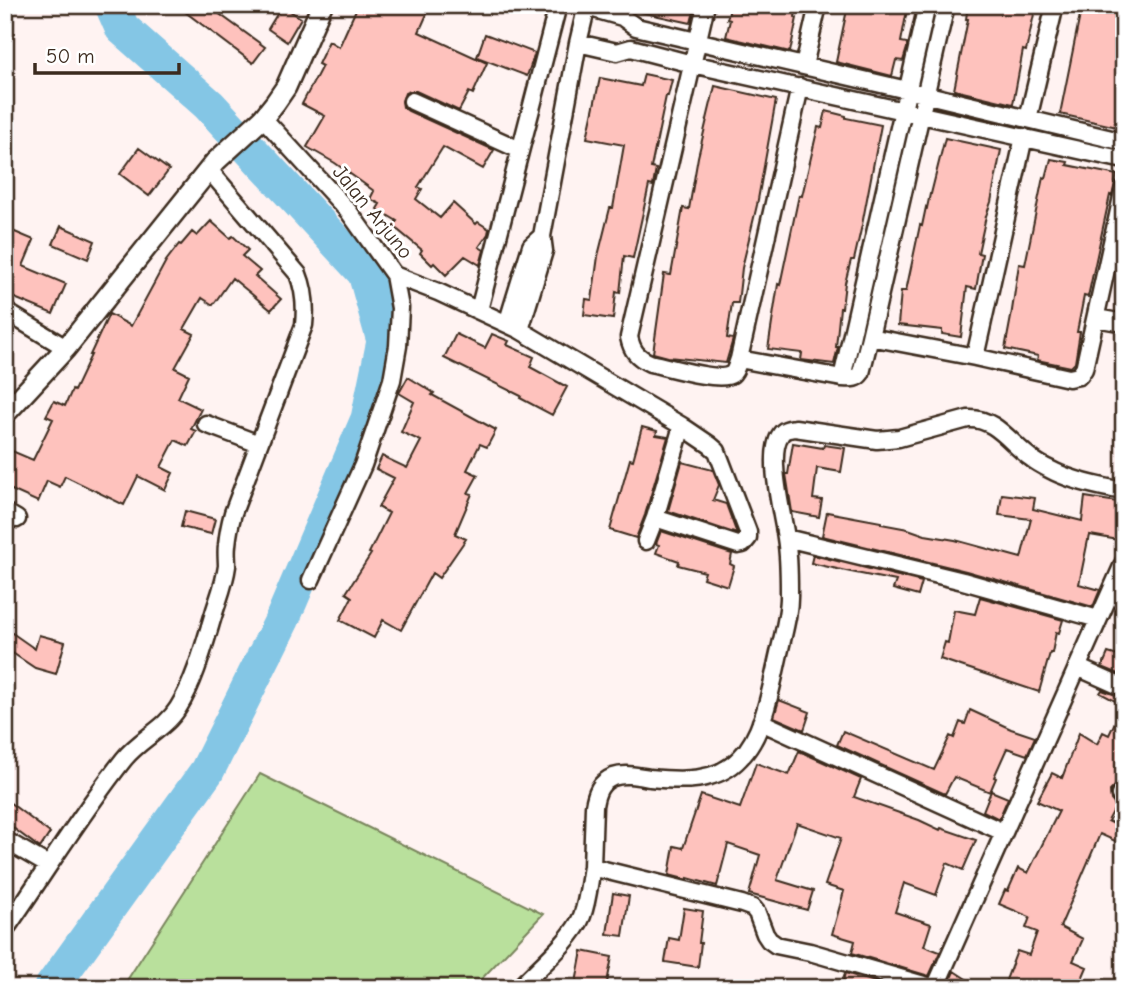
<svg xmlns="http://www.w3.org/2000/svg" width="1129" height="993" font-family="'Comic Neue',sans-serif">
<rect width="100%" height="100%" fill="#fff3f2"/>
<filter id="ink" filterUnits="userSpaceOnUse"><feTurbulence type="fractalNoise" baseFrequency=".0143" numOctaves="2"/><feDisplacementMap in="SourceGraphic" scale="14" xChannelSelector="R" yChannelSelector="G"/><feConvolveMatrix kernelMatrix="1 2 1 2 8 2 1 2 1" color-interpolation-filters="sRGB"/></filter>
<g filter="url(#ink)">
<path fill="#b9e09c" stroke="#7a855d" stroke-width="2" d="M260 774 543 914 473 988H122Z"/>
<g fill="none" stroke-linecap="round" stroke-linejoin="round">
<path stroke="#84c6e5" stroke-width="35" d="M51 988 207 771 282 620 368 419 384 341 365 273 209 105 122 28 112 5"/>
</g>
<path fill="#fec2bd" stroke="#3b2a1e" stroke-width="2" d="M176 5H207L265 47 253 63Z
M358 5H431L419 32 487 63 473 94 469 92 459 111 416 91H410L405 93 402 101 403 107 408 111 494 150 483 169 443 147 418 187 422 189 416 199 440 218 453 203 476 224 478 222 489 229 488 234 479 247 484 250 480 265 465 256 446 275 434 263 432 265 420 253 422 250 393 226 397 221 377 209 380 204 370 199 374 191 335 163 307 147 325 116 302 104 322 66 318 64 329 41 339 47Z
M641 5H686L695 7 691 23 640 12Z
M731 5H740L769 11 771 5H797L795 17 797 18 790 52 726 37 730 20 727 19Z
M848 5H908L901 42 907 43V48L903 61 896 60 892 76 836 62Z
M968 5H1036L1026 51 1023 50 1013 104 954 90 968 19H966Z
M1082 5H1124V110H1121L1117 127 1060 114Z
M282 6 301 18 287 42 268 29Z
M485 34 535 53 527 76 477 57Z
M644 74 672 80 668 96H666L651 168 656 169 653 186 649 185 633 258 624 256 620 293 616 292 613 319 584 315 586 299 592 300 598 256 610 208H613L624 145 587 138 600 78 641 86Z
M715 86 776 100 757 205 742 268 738 303H732L727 338 733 339 726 363 668 357 653 353 664 274 671 275 683 208 689 209 698 157Z
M826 111 846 116V118L881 125 862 225 854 260H851L845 283 842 308H840L836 347H838L834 364 801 360 802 353 768 349 778 284 780 285 799 195 802 196 818 127 822 128Z
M945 138 1001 150 991 202 986 216 978 253 982 254 976 289 967 287 961 337 942 334V330L898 325 901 291H906L920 225 922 226 926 207 927 208 930 194H931Z
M139 148 169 170 149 196 120 174Z
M1051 159 1068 162 1067 165 1117 175 1112 196 1110 195 1088 297 1084 296 1077 332H1080L1075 363 1071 367 1037 360 1038 356 1005 349 1011 317 1019 264 1025 265 1043 177 1046 178Z
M211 221 230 238 233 236 248 250 242 256 260 271 255 276 281 299 271 310 232 278 213 305 202 298 184 329 194 334 175 368 189 375 178 398 201 409 191 429 196 431 188 446 175 440 161 467 173 473 165 490 138 476 124 505 65 476 60 487 47 481 38 502 5 487V448L33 460 53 419 46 416 54 401 65 406 72 390 74 391 91 355H90L109 314 131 326 166 261 179 244 181 245 192 232 197 236Z
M61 226 95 241 88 259 53 244Z
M10 230 34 240 23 266 66 284 53 314 5 294V242Z
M456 334 485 348 492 334 509 341 507 345 534 357 530 367 567 387 552 415 520 398 521 396 444 358Z
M408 377 434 393 432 395 496 430 487 447 480 444 467 470 478 475 468 493 472 494 455 534 466 539 439 578 432 573 401 630 383 620 374 638 340 620 352 597 346 593 371 554 369 553 389 513 378 507 394 478 376 469 382 456 407 468 421 441 401 432 414 402 399 393Z
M642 427 657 431 656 435 668 437 645 515 636 538 610 530 630 459 633 460Z
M793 443 823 448 824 445 845 448 841 472 817 468 813 499 822 500 819 517 792 512 786 474H788Z
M682 462 713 470 719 485 713 500 726 504 737 534 668 511Z
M1002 494 1035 498 1033 509 1082 521 1085 497 1124 503V541L1090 535 1089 540H1088L1079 584 1100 590 1093 607 966 571 822 536 827 512 881 522V524L908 529 925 535 955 540 1021 558 1031 519 999 515Z
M185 511 215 519 211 534 181 527Z
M661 531 732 554 730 564 734 566 728 586 703 578 705 572 678 565 679 561 656 553 659 545 656 544Z
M813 555 922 582 918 596 893 589 896 581 846 571 811 563Z
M980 597 1063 620 1059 633 1056 632 1052 653H1050L1039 692 940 659 945 642 948 643 954 610 975 614Z
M5 628 35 649 39 635 65 642 56 674 35 668 5 648Z
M1124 645V676L1102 667 1108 653 1118 656Z
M1102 690 1124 698V785L1115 786 1110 791 1111 800 1116 806 1108 821 1124 829V845L1100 834 1060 927 1083 939 1073 961 1087 967 1078 988H1003L1017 951 1029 955 1037 932 1026 928 1030 917 999 904 1005 890 1008 891 1018 868 1028 873 1059 811 1037 801 1052 773 1062 778 1079 733 1097 744 1103 732 1109 735 1123 705 1100 693Z
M779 700 810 712 804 730 774 717Z
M970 710 1011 729 1035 737 1027 755 1007 748 994 777 996 778 990 792 954 777 945 794 837 745 843 731 934 770 950 736 954 738 960 722 965 724Z
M799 751 861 779 854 797 919 820 940 830 941 828 976 840 963 870 947 863 936 895 904 883 895 912 931 924 924 946 940 952 929 976 852 953 855 941 832 934 844 891 825 885 841 838 797 823 777 880 813 891 807 910 749 894 760 855 728 844 717 886 688 878V880L669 875 674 846 683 848 701 795 740 808 756 763 789 775Z
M991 791 1008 798 999 819 983 811Z
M5 799 50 833 40 848 5 822Z
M613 893 629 896 623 936 607 934Z
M684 908 703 911 699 943H701L698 967 665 962 669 938 679 940Z
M582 951 612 957 606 988H575Z
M954 971 980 988H947Z
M845 973 895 988H852L842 985Z"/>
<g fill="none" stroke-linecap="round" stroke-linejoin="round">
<g stroke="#3b2a1e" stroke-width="21">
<path id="minor" d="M706 5 629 337C632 351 637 357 650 363 665 366 721 383 732 374 736 371 737 364 739 359L842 378C850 378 856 380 861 373L870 337 946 5
M587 7 622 17 636 27 907 90 1124 142
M578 43 617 52 631 48 692 64 1124 160
M804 66 818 5
M412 101 520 150
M263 118 349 212 394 275 438 292 520 330 682 426 710 445 717 451 722 464 748 532V538L743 544 738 545 655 518
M1028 119 1055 5
M479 310 558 5
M5 311 66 348
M1096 318 1124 323
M507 324 531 246 542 236 578 43 587 5
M520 330 544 251 542 236
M870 337 975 357 1069 378 1079 376 1084 369 1124 188
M975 357 1024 137
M739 359 800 87
M842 378 927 5
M206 424 259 444
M5 512 17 519
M786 538 963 581 1098 619
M646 541 655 518 682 426
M311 580 363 465 392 380 398 346 400 308 394 275
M1077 667 1124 688
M761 722 1003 832
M1120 795 1124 797
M5 840 48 865
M5 930C45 873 81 813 124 759 140 739 165 729 178 708 195 681 205 642 214 613 219 597 225 582 227 566 227 559 226 552 227 545 228 534 230 524 233 513L304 325C306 306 305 291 298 274L209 170
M519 988C537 969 573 939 582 916 588 900 589 883 592 867
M934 988 810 952 776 945 769 940 765 934 757 913 753 908 742 904 592 867 594 806C596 793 600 782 613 777 625 773 638 776 650 778 681 781 717 783 740 758 765 734 772 682 780 649 784 631 790 610 789 592 789 574 789 556 786 538 783 516 766 453 781 434 784 429 790 429 795 428L877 440 899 438 968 419C995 417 1011 444 1031 458 1038 464 1047 468 1055 472 1076 482 1101 487 1124 491
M935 988 1124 562"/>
</g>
<g stroke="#3b2a1e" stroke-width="24">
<path id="tertiary" d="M5 414 66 348 215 162 263 118 275 103 286 87 322 5"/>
</g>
<use href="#minor" stroke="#fff" stroke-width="16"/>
<use href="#tertiary" stroke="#fff" stroke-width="19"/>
</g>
</g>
<g text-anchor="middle" stroke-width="6" stroke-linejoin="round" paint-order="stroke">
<g font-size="21" fill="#3b2a1e" stroke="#fff">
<text transform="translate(373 212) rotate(51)" y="7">Jalan Arjuno</text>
</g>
</g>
<rect width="1129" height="993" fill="none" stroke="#fff" stroke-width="28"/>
<rect x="14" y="14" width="1101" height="965" fill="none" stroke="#3b2a1e" stroke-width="2.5" filter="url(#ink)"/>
<path d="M35 63v10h144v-10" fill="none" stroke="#3b2a1e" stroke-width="3.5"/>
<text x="46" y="63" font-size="21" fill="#3b2a1e" stroke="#ffffff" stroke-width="5" paint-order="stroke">50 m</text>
</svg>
